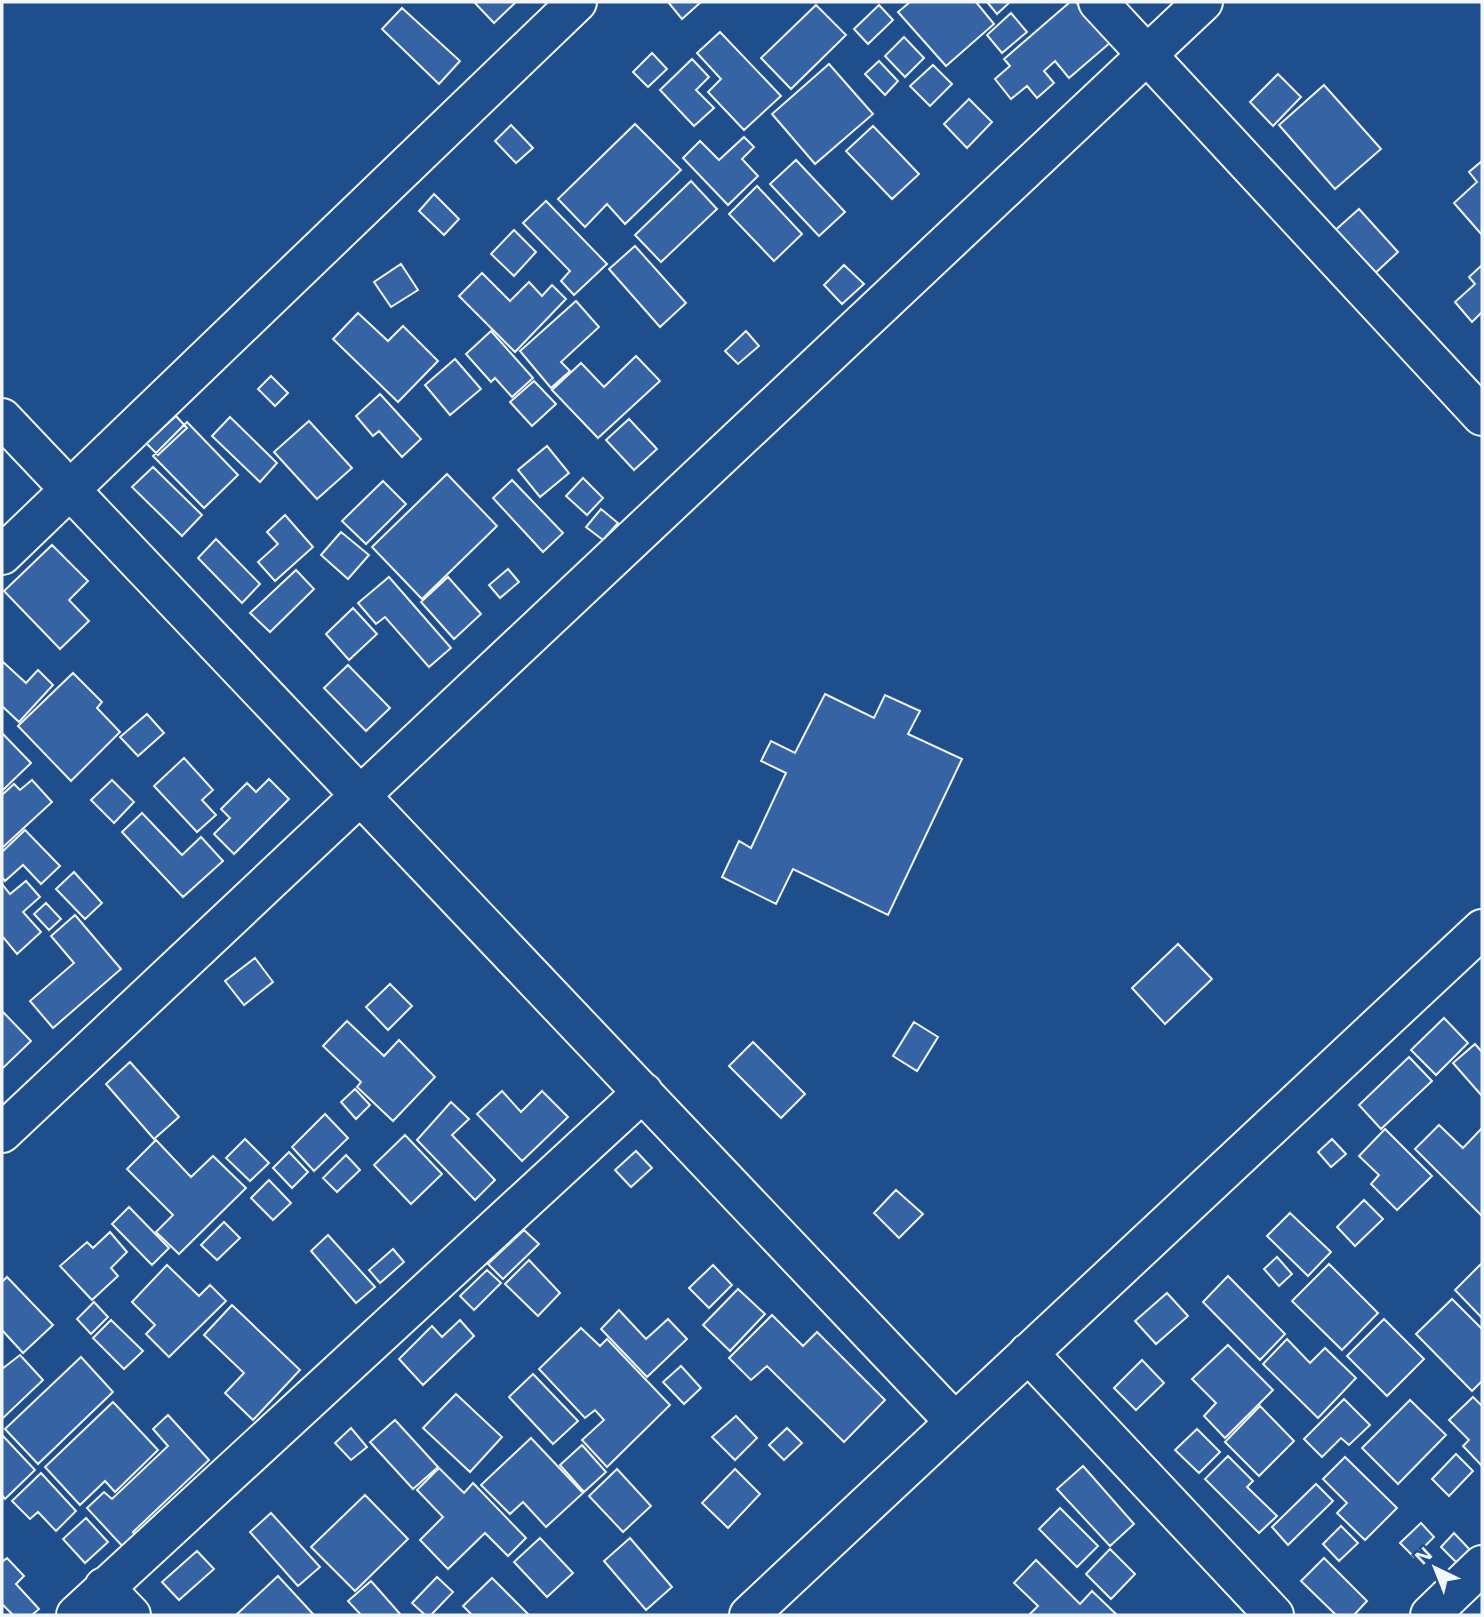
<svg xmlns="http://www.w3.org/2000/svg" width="1484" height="1617" font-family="'Noto Sans',sans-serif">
<rect width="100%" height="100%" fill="#1f4e8c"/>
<path fill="#3563a3" stroke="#f2f6ff" stroke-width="2" d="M474 2H516L494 23Z
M668 2H701L682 19Z
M910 2H976L994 24 946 66 898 12Z
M987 2H1010L997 14Z
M1070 2H1076L1111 42 1069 78 1055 61 1044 71 1054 83 1037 98 1027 86 1011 99 995 79 1010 66 1004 59Z
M816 5 846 35 791 89 761 58Z
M879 5 893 20 868 44 854 29Z
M402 8 460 61 439 84 382 29Z
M1011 13 1027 32 1002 53 987 35Z
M720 32 781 96 744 130 708 92 721 79 697 53Z
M904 37 924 58 905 77 885 56Z
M652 53 667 69 648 87 633 72Z
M692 59 709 77 696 90 714 108 694 126 660 90Z
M879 61 898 81 885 95 865 74Z
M829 64 873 114 815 164 772 114Z
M933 65 952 84 930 106 910 86Z
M1278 74 1301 97 1273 126 1250 102Z
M1324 85 1381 149 1335 189 1279 125Z
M969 99 992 122 967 148 944 124Z
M635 124 681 170 625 224 607 204 585 227 558 199Z
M511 125 533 148 516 163 495 141Z
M873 126 919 174 892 199 846 151Z
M744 137 754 147 742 159 758 176 728 205 683 158 700 141 719 160Z
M796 160 845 212 819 236 770 184Z
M1482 161V235L1454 203 1477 182 1469 172Z
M691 181 717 209 661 262 635 235Z
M757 186 802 234 774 261 729 214Z
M434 194 459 219 444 235 419 211Z
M546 201 607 264 574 295 561 281 570 271 523 223Z
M1359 209 1398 252 1372 276 1332 233Z
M514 230 536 252 514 276 491 254Z
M635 246 686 303 660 327 609 269Z
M401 264 418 290 391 307 374 282Z
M844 265 864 284 842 304 824 285Z
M1482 265V312L1472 322 1455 302 1475 284 1469 277Z
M482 273 510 301 529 282 542 296 552 285 566 299 515 352 459 296Z
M576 301 599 327 561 362 570 371 551 388 520 351Z
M358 313 388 341 403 326 438 361 398 402 333 339Z
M491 331 533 378 512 397 495 378 491 382 466 354Z
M746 331 759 346 738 364 725 351Z
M636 356 660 381 598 438 552 390 581 363 604 387Z
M455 359 481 389 450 415 425 385Z
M271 376 288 393 275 406 258 389Z
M534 381 556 404 532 426 510 402Z
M380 394 421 439 402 457 379 431 373 436 356 416Z
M176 416 187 428 158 455 146 443Z
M230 417 277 463 260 482 212 436Z
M629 419 657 449 634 470 606 440Z
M309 421 352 468 317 499 274 452Z
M187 422 238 475 204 508 153 456Z
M547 446 569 473 540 497 518 470Z
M153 467 202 515 182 536 132 487Z
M447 474 497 526 422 599 372 547Z
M583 478 603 498 587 515 566 496Z
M512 480 563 533 543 552 493 498Z
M383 481 406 504 366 544 342 521Z
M601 509 618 523 603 540 586 527Z
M285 515 313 547 275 581 258 562 278 544 267 532Z
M341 532 369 555 348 579 321 555Z
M216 539 260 584 242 603 198 558Z
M52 545 88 581 69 600 89 621 60 649 4 591Z
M508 569 519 582 500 598 489 585Z
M296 570 314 589 270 632 250 613Z
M389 577 451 648 429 667 385 617 376 624 358 603Z
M448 577 481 614 454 639 421 602Z
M353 608 377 634 349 660 326 634Z
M2 661 26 683 38 670 53 685 19 722 2 706Z
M348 665 390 708 366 731 324 688Z
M73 673 102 702 97 708 120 732 71 781 18 726Z
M825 694 874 718 885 695 920 711 908 734 962 759 888 915 793 869 776 904 722 877 739 841 751 848 786 773 761 761 771 741 795 753Z
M147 714 164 733 138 756 120 737Z
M2 733 31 763 2 791Z
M184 758 213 790 202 800 216 815 197 832 154 786Z
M269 779 289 799 234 854 214 834 230 818 221 809 247 783 256 792Z
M32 780 52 802 2 848V795L14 784 20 790Z
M112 780 134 802 114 823 91 800Z
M142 813 182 855 201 837 223 861 183 897 122 832Z
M25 830 60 866 41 884 23 865 5 881 2 877V852Z
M74 872 102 903 85 919 56 889Z
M26 881 40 897 23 912 41 932 17 954 2 936V884L10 894Z
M46 903 61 919 49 930 34 914Z
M75 915 121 969 53 1028 30 1001 74 963 51 936Z
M1178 944 1212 979 1165 1024 1132 988Z
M255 958 273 982 244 1005 225 981Z
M390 984 412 1006 388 1030 366 1007Z
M3 1012 31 1041 2 1069V1013Z
M1444 1018 1468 1043 1436 1075 1411 1050Z
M347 1021 384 1056 399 1040 435 1077 393 1121 357 1087 361 1082 323 1046Z
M914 1022 938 1037 917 1071 893 1056Z
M753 1042 805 1094 781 1118 729 1066Z
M1475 1044 1482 1052V1096L1453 1063Z
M1409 1057 1432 1081 1381 1129 1359 1105Z
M130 1062 179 1117 154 1139 106 1084Z
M355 1089 370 1105 356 1119 341 1102Z
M502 1091 521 1112 542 1091 568 1117 522 1161 477 1114Z
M451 1102 469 1119 452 1135 495 1180 475 1200 417 1140Z
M325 1114 348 1138 314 1171 292 1147Z
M1439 1125 1463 1148 1482 1128V1216L1415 1149Z
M1385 1129 1432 1176 1397 1210 1371 1184 1379 1175 1359 1156Z
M405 1135 442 1174 411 1204 374 1165Z
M245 1139 269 1163 250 1181 226 1158Z
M1332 1139 1346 1154 1331 1167 1318 1152Z
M156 1140 191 1177 213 1156 246 1188 179 1254 156 1232 173 1215 127 1169Z
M636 1151 652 1168 631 1187 615 1170Z
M289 1152 308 1172 292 1188 273 1168Z
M346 1155 360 1170 337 1192 323 1178Z
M269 1180 291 1203 273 1220 251 1198Z
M896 1190 923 1214 899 1238 874 1213Z
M1364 1200 1383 1219 1355 1246 1337 1227Z
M129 1207 169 1248 152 1265 112 1224Z
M1290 1213 1331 1252 1308 1276 1267 1236Z
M224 1222 240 1238 217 1260 201 1245Z
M524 1230 539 1244 503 1279 488 1264Z
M110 1232 127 1252 111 1268 118 1276 92 1300 60 1266 87 1242 93 1248Z
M328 1235 375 1287 356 1303 311 1251Z
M393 1249 404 1262 380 1283 369 1270Z
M1277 1257 1292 1274 1279 1286 1264 1269Z
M529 1260 560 1293 538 1316 505 1284Z
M1482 1263V1318L1455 1290Z
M1329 1264 1378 1313 1342 1350 1292 1301Z
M167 1265 199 1296 210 1285 226 1301 169 1357 146 1334 155 1325 132 1302Z
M713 1265 732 1285 709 1308 689 1288Z
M487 1270 501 1283 474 1310 460 1296Z
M1228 1276 1285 1334 1260 1360 1203 1302Z
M7 1277 53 1325 23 1353 2 1330V1282Z
M738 1289 765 1314 730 1351 703 1325Z
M1167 1293 1188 1316 1156 1344 1135 1321Z
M1452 1299 1482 1329V1381L1472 1391 1416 1334Z
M94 1302 108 1317 91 1334 77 1319Z
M232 1305 300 1370 253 1420 225 1393 244 1373 204 1335Z
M619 1310 646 1339 668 1319 687 1339 647 1377 601 1329Z
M772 1315 803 1346 817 1332 885 1400 844 1442 767 1366 751 1380 729 1358Z
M1384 1319 1424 1359 1387 1396 1347 1356Z
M111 1320 143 1351 124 1369 93 1338Z
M460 1320 474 1336 423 1385 399 1359 432 1326 442 1337Z
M581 1328 600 1346 607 1339 670 1405 607 1467 582 1440 604 1420 595 1410 585 1418 539 1369Z
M1287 1339 1310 1363 1325 1348 1356 1378 1318 1418 1263 1364Z
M1228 1345 1273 1390 1225 1438 1204 1416 1216 1403 1192 1379Z
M20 1355 43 1380 2 1419V1369Z
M81 1357 113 1392 38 1464 5 1429Z
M1142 1360 1164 1383 1136 1410 1114 1388Z
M681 1366 701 1388 684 1404 663 1382Z
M533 1374 578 1421 553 1444 509 1397Z
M456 1394 502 1437 470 1472 423 1428Z
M1473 1397 1482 1406V1466L1463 1446 1469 1440 1449 1420Z
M1344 1399 1370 1425 1349 1445 1341 1438 1322 1457 1304 1439Z
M1410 1400 1446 1435 1398 1484 1362 1448Z
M113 1402 158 1450 115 1492 105 1481 80 1505 45 1467Z
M1260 1406 1294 1441 1259 1476 1225 1442Z
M168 1415 209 1460 133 1532 137 1536 125 1549 87 1508 104 1492 112 1499 168 1446 153 1429Z
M736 1416 757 1438 735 1460 712 1437Z
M395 1420 438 1467 413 1489 370 1442Z
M351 1428 367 1447 351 1460 335 1443Z
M787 1428 802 1443 784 1460 769 1445Z
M1197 1429 1220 1452 1199 1473 1175 1450Z
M2 1435 35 1470 5 1499 2 1495Z
M531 1438 583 1493 546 1527 523 1502 510 1514 481 1485Z
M582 1445 606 1472 584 1492 560 1465Z
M1456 1454 1473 1471 1449 1496 1432 1479Z
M1228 1456 1253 1481 1247 1487 1277 1516 1259 1533 1205 1479Z
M1345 1457 1397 1508 1365 1540 1337 1513 1347 1503 1323 1479Z
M1083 1466 1134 1524 1110 1546 1057 1489Z
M439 1468 464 1493 473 1483 526 1538 508 1556 485 1533 448 1569 420 1540 443 1517 417 1490Z
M617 1469 651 1506 623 1532 589 1496Z
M735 1469 760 1494 728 1528 702 1503Z
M41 1473 76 1511 56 1531 38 1512 30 1519 12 1501Z
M1316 1484 1333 1501 1288 1545 1272 1527Z
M365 1495 408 1539 355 1591 311 1547Z
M1060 1508 1098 1546 1077 1567 1039 1529Z
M271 1513 320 1567 298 1586 250 1532Z
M86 1518 108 1542 85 1563 63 1539Z
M1421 1523 1434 1537 1414 1557 1400 1543Z
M1341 1526 1358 1543 1339 1561 1323 1544Z
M1454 1533 1473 1553 1460 1566 1441 1547Z
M540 1538 573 1573 547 1597 514 1562Z
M630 1538 672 1587 646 1610 604 1561Z
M1110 1549 1135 1574 1111 1599 1086 1574Z
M197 1551 214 1569 179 1600 162 1582Z
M7 1558 24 1576 16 1584 39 1609 32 1615H13L2 1604V1562Z
M1324 1558 1367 1601 1354 1615H1336L1301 1581Z
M1036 1560 1080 1604 1092 1591 1117 1615H1029L1038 1606 1014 1583Z
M278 1576 314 1615H236Z
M437 1577 453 1592 431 1615H425L412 1603Z
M492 1578 529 1615H472L463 1606Z
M371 1581 401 1615H361L348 1601Z"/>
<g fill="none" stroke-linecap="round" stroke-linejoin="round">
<g stroke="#f2f6ff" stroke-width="42">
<path id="street" d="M1098 2 1482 416
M2 418 954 1421
M2 555 577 2
M2 1133 1203 2
M1028 1353 1274 1615
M104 1587 131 1615
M76 1615 643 1092
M749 1615 1482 929
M1430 1615 1482 1565"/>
</g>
<use href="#street" stroke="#1f4e8c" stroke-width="38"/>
</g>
<rect width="1484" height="1617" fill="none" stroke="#f2f6ff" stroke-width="7"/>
<g transform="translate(1435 1568) rotate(317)" stroke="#1f4e8c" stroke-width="5" paint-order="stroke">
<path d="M0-5L12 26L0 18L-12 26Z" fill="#f2f6ff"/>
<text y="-10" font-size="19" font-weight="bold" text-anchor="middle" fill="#f2f6ff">N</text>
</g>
</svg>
